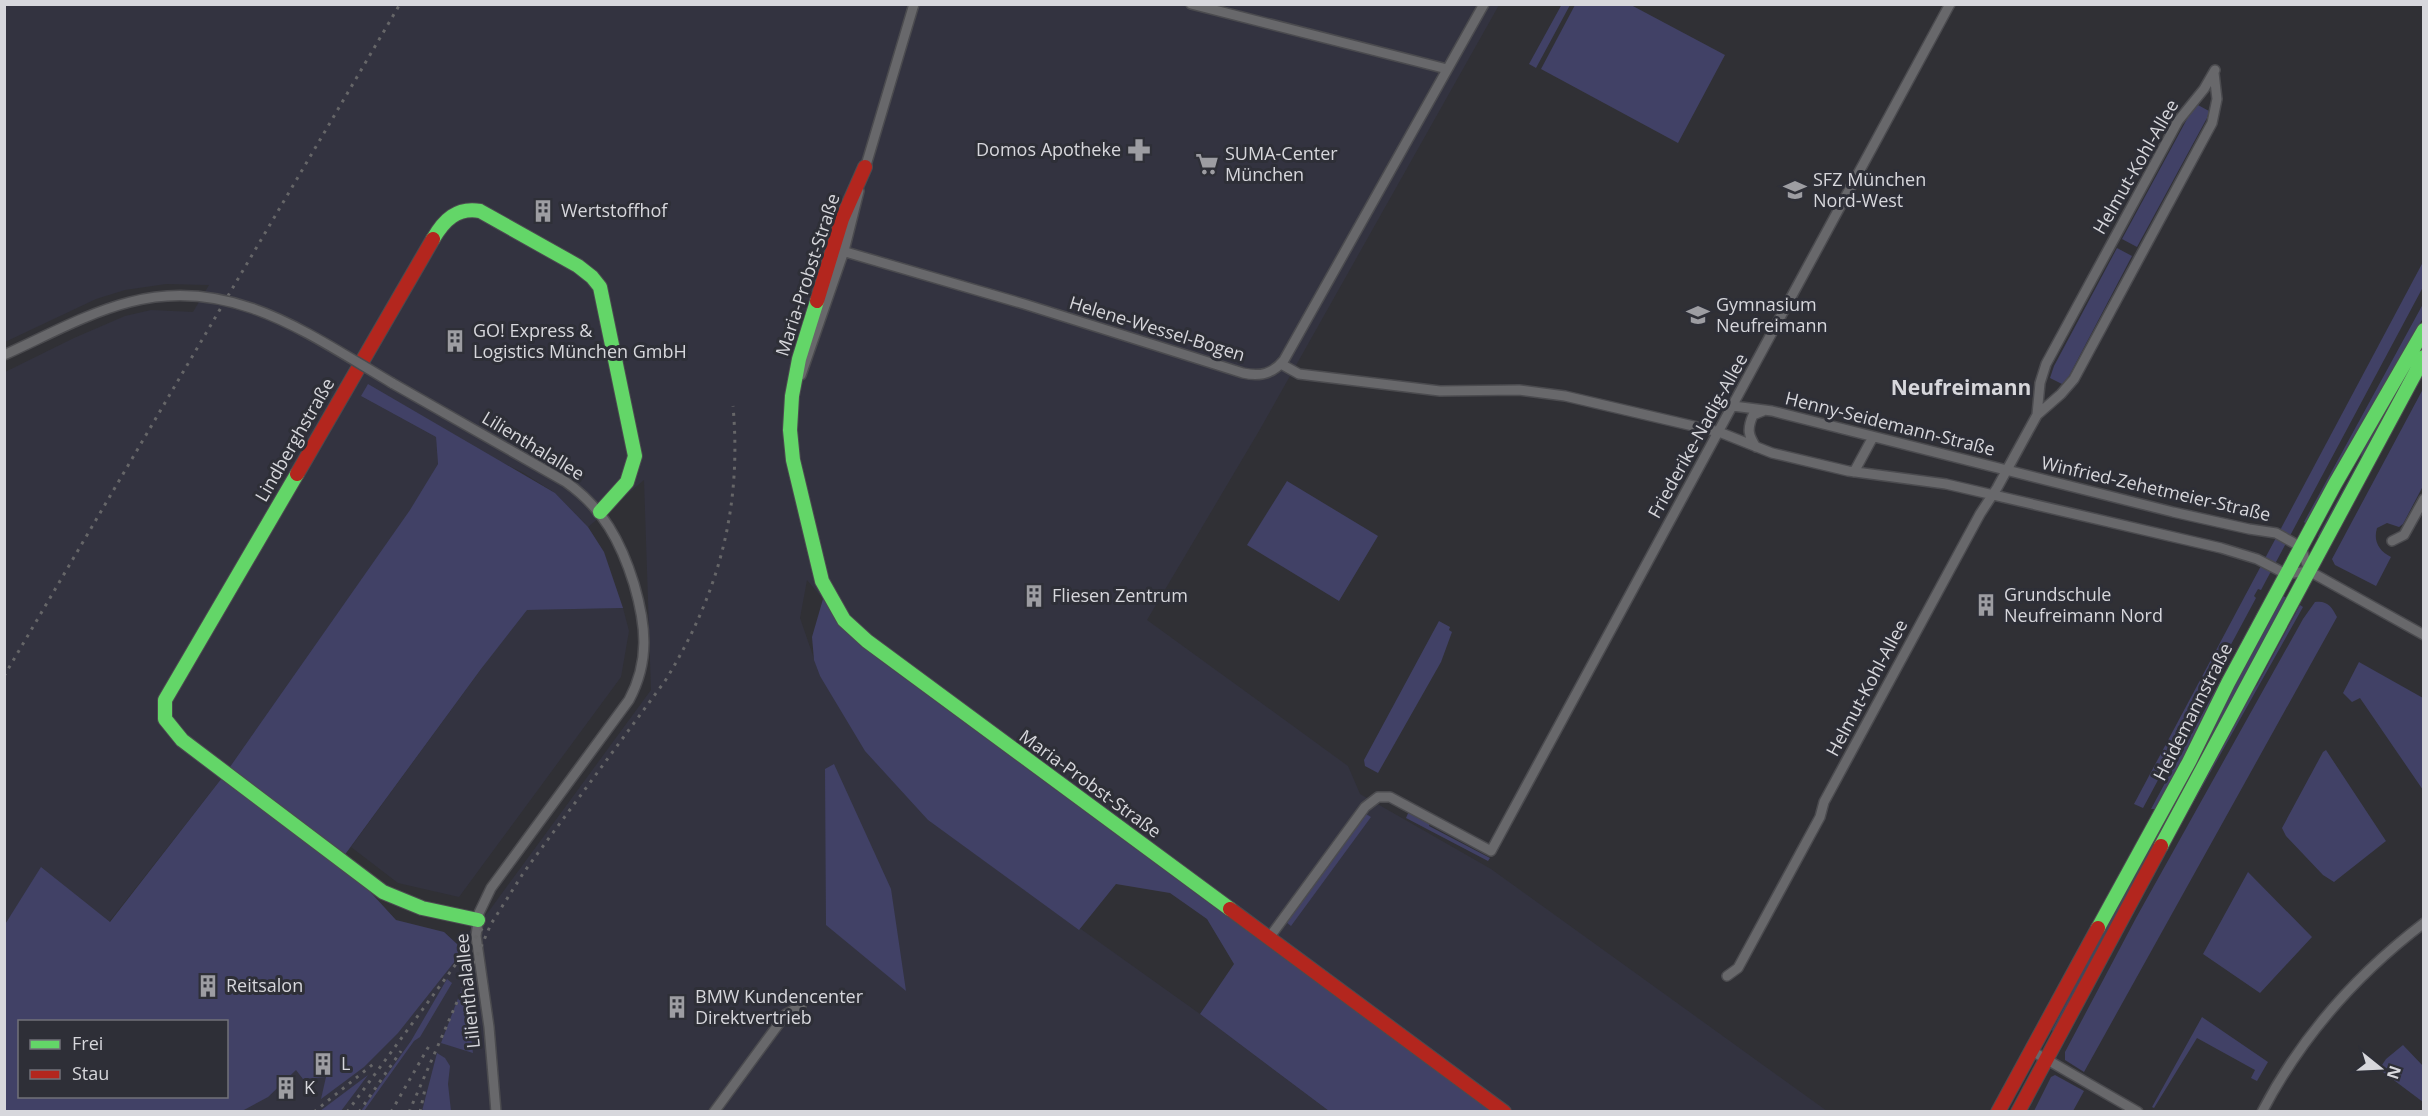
<svg xmlns="http://www.w3.org/2000/svg" width="2428" height="1116" font-family="'Open Sans',sans-serif">
<rect width="100%" height="100%" fill="#303035"/>
<path fill="#333340" d="M5 5H1499L1259 431 1147 620 1348 766 1360 794 1491 869 1827 1111H1491L877 658 839 623 823 599 807 580 800 618 820 676 928 820 1200 1014 1329 1111H219L444 932 457 944 489 911 651 690 644 480 588 527 555 493 522 472 361 396 436 437 438 464 417 501 225 774 109 922 5 927V372L74 338 125 316 151 310 193 312 209 285 166 284 125 290 96 299 5 342Z
M623 608 629 631 621 677 459 897 398 883 351 847 524 610Z"/>
<path fill="#414166" fill-rule="evenodd" d="M1562 4 1570 5 1536 68 1529 64Z
M1575 5H1631L1725 55 1678 143 1541 69Z
M2198 105 2209 111 2207 118 2137 247 2122 239 2193 108Z
M2117 248 2132 256 2069 376 2062 384 2050 378 2054 366Z
M2423 262V287L2261 590 2258 589 2254 596 2256 598 2143 808 2134 804Z
M2423 304V318L2307 525 2304 522Z
M2423 340V347L2320 538 2318 536 2361 457 2363 445Z
M368 384 555 493 588 527 604 552 623 608 527 610 481 669 341 860 396 920 444 932 457 944 459 956 398 1033 364 1067 321 1099 326 1077 303 1079 296 1070 268 1097 242 1111H5L4 926 41 867 110 922 225 774 410 510 438 464 436 437 361 396ZM20 1022H226V1096H20Z
M2423 389V486L2403 524 2399 527 2387 523 2377 528C2373 541 2379 551 2391 557L2376 586 2335 565 2332 559Z
M1287 481 1378 536 1339 601 1247 545Z
M2281 595 2287 598 2054 1032 2052 1030Z
M823 599 839 623 877 658 1491 1111H1329L1200 1014 1234 964 1207 919 1170 893 1116 884 1079 930 928 820 865 751 820 676 814 660 812 637Z
M2315 602C2327 600 2332 607 2337 617L2084 1072 2065 1060V1052L2136 918 2303 619Z
M2300 605 2303 607 2128 919 2244 699 2257 685Z
M2258 611 2260 612 2158 809H2151Z
M1439 621 1450 627 1449 630 1452 632 1441 662 1378 773 1365 766 1364 760Z
M2359 662 2423 698V790L2360 698 2352 702 2343 693Z
M2326 750 2386 841 2334 882 2323 875 2286 836 2282 828 2323 752Z
M834 764 891 889 906 991 826 925 825 769Z
M1409 811 1430 823 1429 826 1490 858 1488 861 1406 818Z
M1366 814 1371 817 1291 926 1286 922Z
M2248 872 2312 937 2260 993 2203 954Z
M447 979 452 983 420 1037 414 1041 364 1111H361L411 1041Z
M465 986 473 1053 441 1043 462 988Z
M2202 1017 2268 1062 2257 1081 2251 1078 2255 1070 2197 1038 2154 1108 2152 1107Z
M2403 1045 2423 1066V1102L2383 1072 2380 1068 2386 1059Z
M437 1053 445 1058 450 1066 448 1084 451 1111H422Z
M368 1075 341 1111H320Z
M2055 1075 2084 1091 2073 1111H2034L2051 1077Z"/>
<g fill="none" stroke-linecap="round" stroke-linejoin="round">
<g stroke="#4b4b4f" stroke-width="12">
<path id="street" d="M1191 4 1447 69
M864 172 914 4
M832 248 1024 304 1243 373C1260 377 1273 374 1284 360L1484 4
M1281 364 1299 374 1440 391 1519 390 1565 396 1719 432 1772 453 1848 471 1946 484 2221 548 2257 559 2286 574 2309 571
M801 375 844 251 859 191
M392 383 566 482C603 508 621 542 634 584 646 625 650 661 629 700L491 888 479 913 476 936 489 1027 496 1112
M1733 406 1772 411 2173 512 2249 529 2276 533 2301 547 2309 571
M2037 415 2061 394 2074 379 2212 123 2217 99 2214 73
M1756 447C1748 435 1747 429 1753 415L1763 411
M1854 472 1873 437
M2392 541 2404 535 2424 499
M2309 571 2424 635
M1269 938 1365 807 1378 797H1390L1491 851 1950 4
M1727 976 1738 968 1820 817 1824 802 1980 514 1997 488 2037 415 2040 383 2046 364 2178 121 2204 89 2215 70
M2030 1050 2138 1112
M714 1112 786 1014 801 1006
M2262 1112C2301 1037 2357 974 2424 923"/>
</g>
<g stroke="#4b4b4f" stroke-width="16">
<path id="fast" d="M433 239C444 220 457 207 480 211L578 266 592 277 600 287 635 456 627 482 600 512
M817 301 799 359 792 396 790 430 793 460 822 581 844 620 867 641 1230 909
M297 474 165 700V719L182 740 383 892 422 908 478 920
M2161 846 2424 357
M2098 928 2189 762 2228 683 2335 484 2424 330"/>
</g>
<g stroke="#4b4b4f" stroke-width="16">
<path id="jam" d="M817 301 842 219 865 167
M297 474 433 239
M1230 909 1504 1112
M1998 1112 2098 928
M2018 1112 2161 846"/>
</g>
<use href="#street" stroke="#68686b" stroke-width="9"/>
<use href="#fast" stroke="#63d668" stroke-width="14"/>
<use href="#jam" stroke="#b3261e" stroke-width="14"/>
<path stroke="#666668" stroke-width="3" stroke-dasharray="3 6" stroke-linecap="butt" d="M4 676 400 4
M314 1112 377 1061
M347 1112 484 926
M359 1112 401 1051
M391 1112 429 1046
M409 1112 491 924 524 872 665 681C719 594 742 508 733 406
M420 1112 425 1089"/>
<g stroke="#4b4b4f" stroke-width="12" stroke-linecap="butt">
<path id="street-bridge" d="M4 355C46 336 87 313 130 302 231 275 310 335 392 383"/>
</g>
<use href="#street-bridge" stroke="#68686b" stroke-width="9"/>
</g>
<defs>
<g id="pharmacy-bare" transform="scale(1.8)"><path d="M-2-6h4v4h4v4h-4v4h-4v-4h-4v-4h4Z" fill="#9d9da2" stroke="#2e2f37" stroke-width="2.5" paint-order="stroke"/></g>
<g id="supermarket-bare" transform="scale(1.8)"><path d="M-6-5.5h2.5l.6 2H6L4.5 2H-2.5L-4.4-4H-6ZM-1.5 3.2a1.3 1.3 0 1 0 .1 0ZM3 3.2a1.3 1.3 0 1 0 .1 0Z" fill="#9d9da2" stroke="#2e2f37" stroke-width="2.5" paint-order="stroke"/></g>
<g id="school-bare" transform="scale(1.8)"><path d="M0-5L7-2L0 1L-7-2ZM-4 1L0 2.5L4 1V4Q0 6-4 4Z" fill="#9d9da2" stroke="#2e2f37" stroke-width="2.5" paint-order="stroke"/></g>
<g id="building-bare" transform="scale(1.8)"><path d="M-4-6H4V6H1V3H-1V6H-4ZM-2.5-4.3h1.7v1.8h-1.7ZM.8-4.3h1.7v1.8H.8ZM-2.5-1h1.7V.8h-1.7ZM.8-1h1.7V.8H.8Z" fill="#9d9da2" stroke="#2e2f37" stroke-width="2.5" paint-order="stroke"/></g>
</defs>
<g fill-rule="evenodd">
<use href="#pharmacy-bare" x="1139" y="150"/>
<use href="#supermarket-bare" x="1207" y="164"/>
<use href="#school-bare" x="1795" y="190"/>
<use href="#building-bare" x="543" y="211"/>
<use href="#school-bare" x="1698" y="315"/>
<use href="#building-bare" x="455" y="341"/>
<use href="#building-bare" x="1034" y="596"/>
<use href="#building-bare" x="1986" y="605"/>
<use href="#building-bare" x="208" y="986"/>
<use href="#building-bare" x="677" y="1007"/>
<use href="#building-bare" x="323" y="1064"/>
<use href="#building-bare" x="286" y="1088"/>
</g>
<g text-anchor="middle" stroke-width="6" stroke-linejoin="round" paint-order="stroke">
<g font-size="18" fill="#d7d7dc" stroke="#2e2f37" text-anchor="start">
<text x="1121" y="156" text-anchor="end">Domos Apotheke</text>
<text x="1225" y="160">SUMA-Center<tspan x="1225" dy="21">München</tspan></text>
<text x="1813" y="186">SFZ München<tspan x="1813" dy="21">Nord-West</tspan></text>
<text x="561" y="217">Wertstoffhof</text>
<text x="1716" y="311">Gymnasium<tspan x="1716" dy="21">Neufreimann</tspan></text>
<text x="473" y="337">GO! Express &amp;<tspan x="473" dy="21">Logistics München GmbH</tspan></text>
<text x="2004" y="601">Grundschule<tspan x="2004" dy="21">Neufreimann Nord</tspan></text>
<text x="1052" y="602">Fliesen Zentrum</text>
<text x="226" y="992">Reitsalon</text>
<text x="695" y="1003">BMW Kundencenter<tspan x="695" dy="21">Direktvertrieb</tspan></text>
<text x="341" y="1070">L</text>
<text x="304" y="1094">K</text>
</g>
<g font-size="18" fill="#d7d7dc" stroke="#2e2f37">
<text transform="translate(2136 167) rotate(-60)" y="6">Helmut-Kohl-Allee</text>
<text transform="translate(808 275) rotate(-72)" y="6">Maria-Probst-Straße</text>
<text transform="translate(1157 329) rotate(17)" y="6">Helene-Wessel-Bogen</text>
<text transform="translate(1890 424) rotate(14)" y="6">Henny-Seidemann-Straße</text>
<text transform="translate(1698 436) rotate(-61)" y="6">Friederike-Nadig-Allee</text>
<text transform="translate(295 440) rotate(-60)" y="6">Lindberghstraße</text>
<text transform="translate(533 446) rotate(31)" y="6">Lilienthalallee</text>
<text transform="translate(2156 489) rotate(13)" y="6">Winfried-Zehetmeier-Straße</text>
<text transform="translate(1867 688) rotate(-62)" y="6">Helmut-Kohl-Allee</text>
<text transform="translate(2193 712) rotate(-63)" y="6">Heidemannstraße</text>
<text transform="translate(1090 784) rotate(36)" y="6">Maria-Probst-Straße</text>
<text transform="translate(468 991) rotate(-96)" y="6">Lilienthalallee</text>
</g>
<g font-size="21" font-weight="bold" fill="#d7d7dc" stroke="#2e2f37">
<text x="1961" y="395">Neufreimann</text>
</g>
</g>
<rect width="2428" height="1116" fill="none" stroke="#d7d7dc" stroke-width="12"/>
<rect x="18" y="1020" width="210" height="78" fill="#2e2f37" stroke="#727279" stroke-width="1.5"/>
<rect x="30" y="1040" width="30" height="9" fill="#63d668" stroke="#727279" stroke-width="1.5"/>
<text x="72" y="1050" font-size="18" fill="#d7d7dc">Frei</text>
<rect x="30" y="1070" width="30" height="9" fill="#b3261e" stroke="#727279" stroke-width="1.5"/>
<text x="72" y="1080" font-size="18" fill="#d7d7dc">Stau</text>
<g transform="translate(2380 1068) rotate(108)" stroke="#2e2f37" stroke-width="4.5" paint-order="stroke">
<path d="M0-4.5L10 22L0 15L-10 22Z" fill="#d7d7dc"/>
<text y="-9" font-size="16" font-weight="bold" text-anchor="middle" fill="#d7d7dc">N</text>
</g>
</svg>
